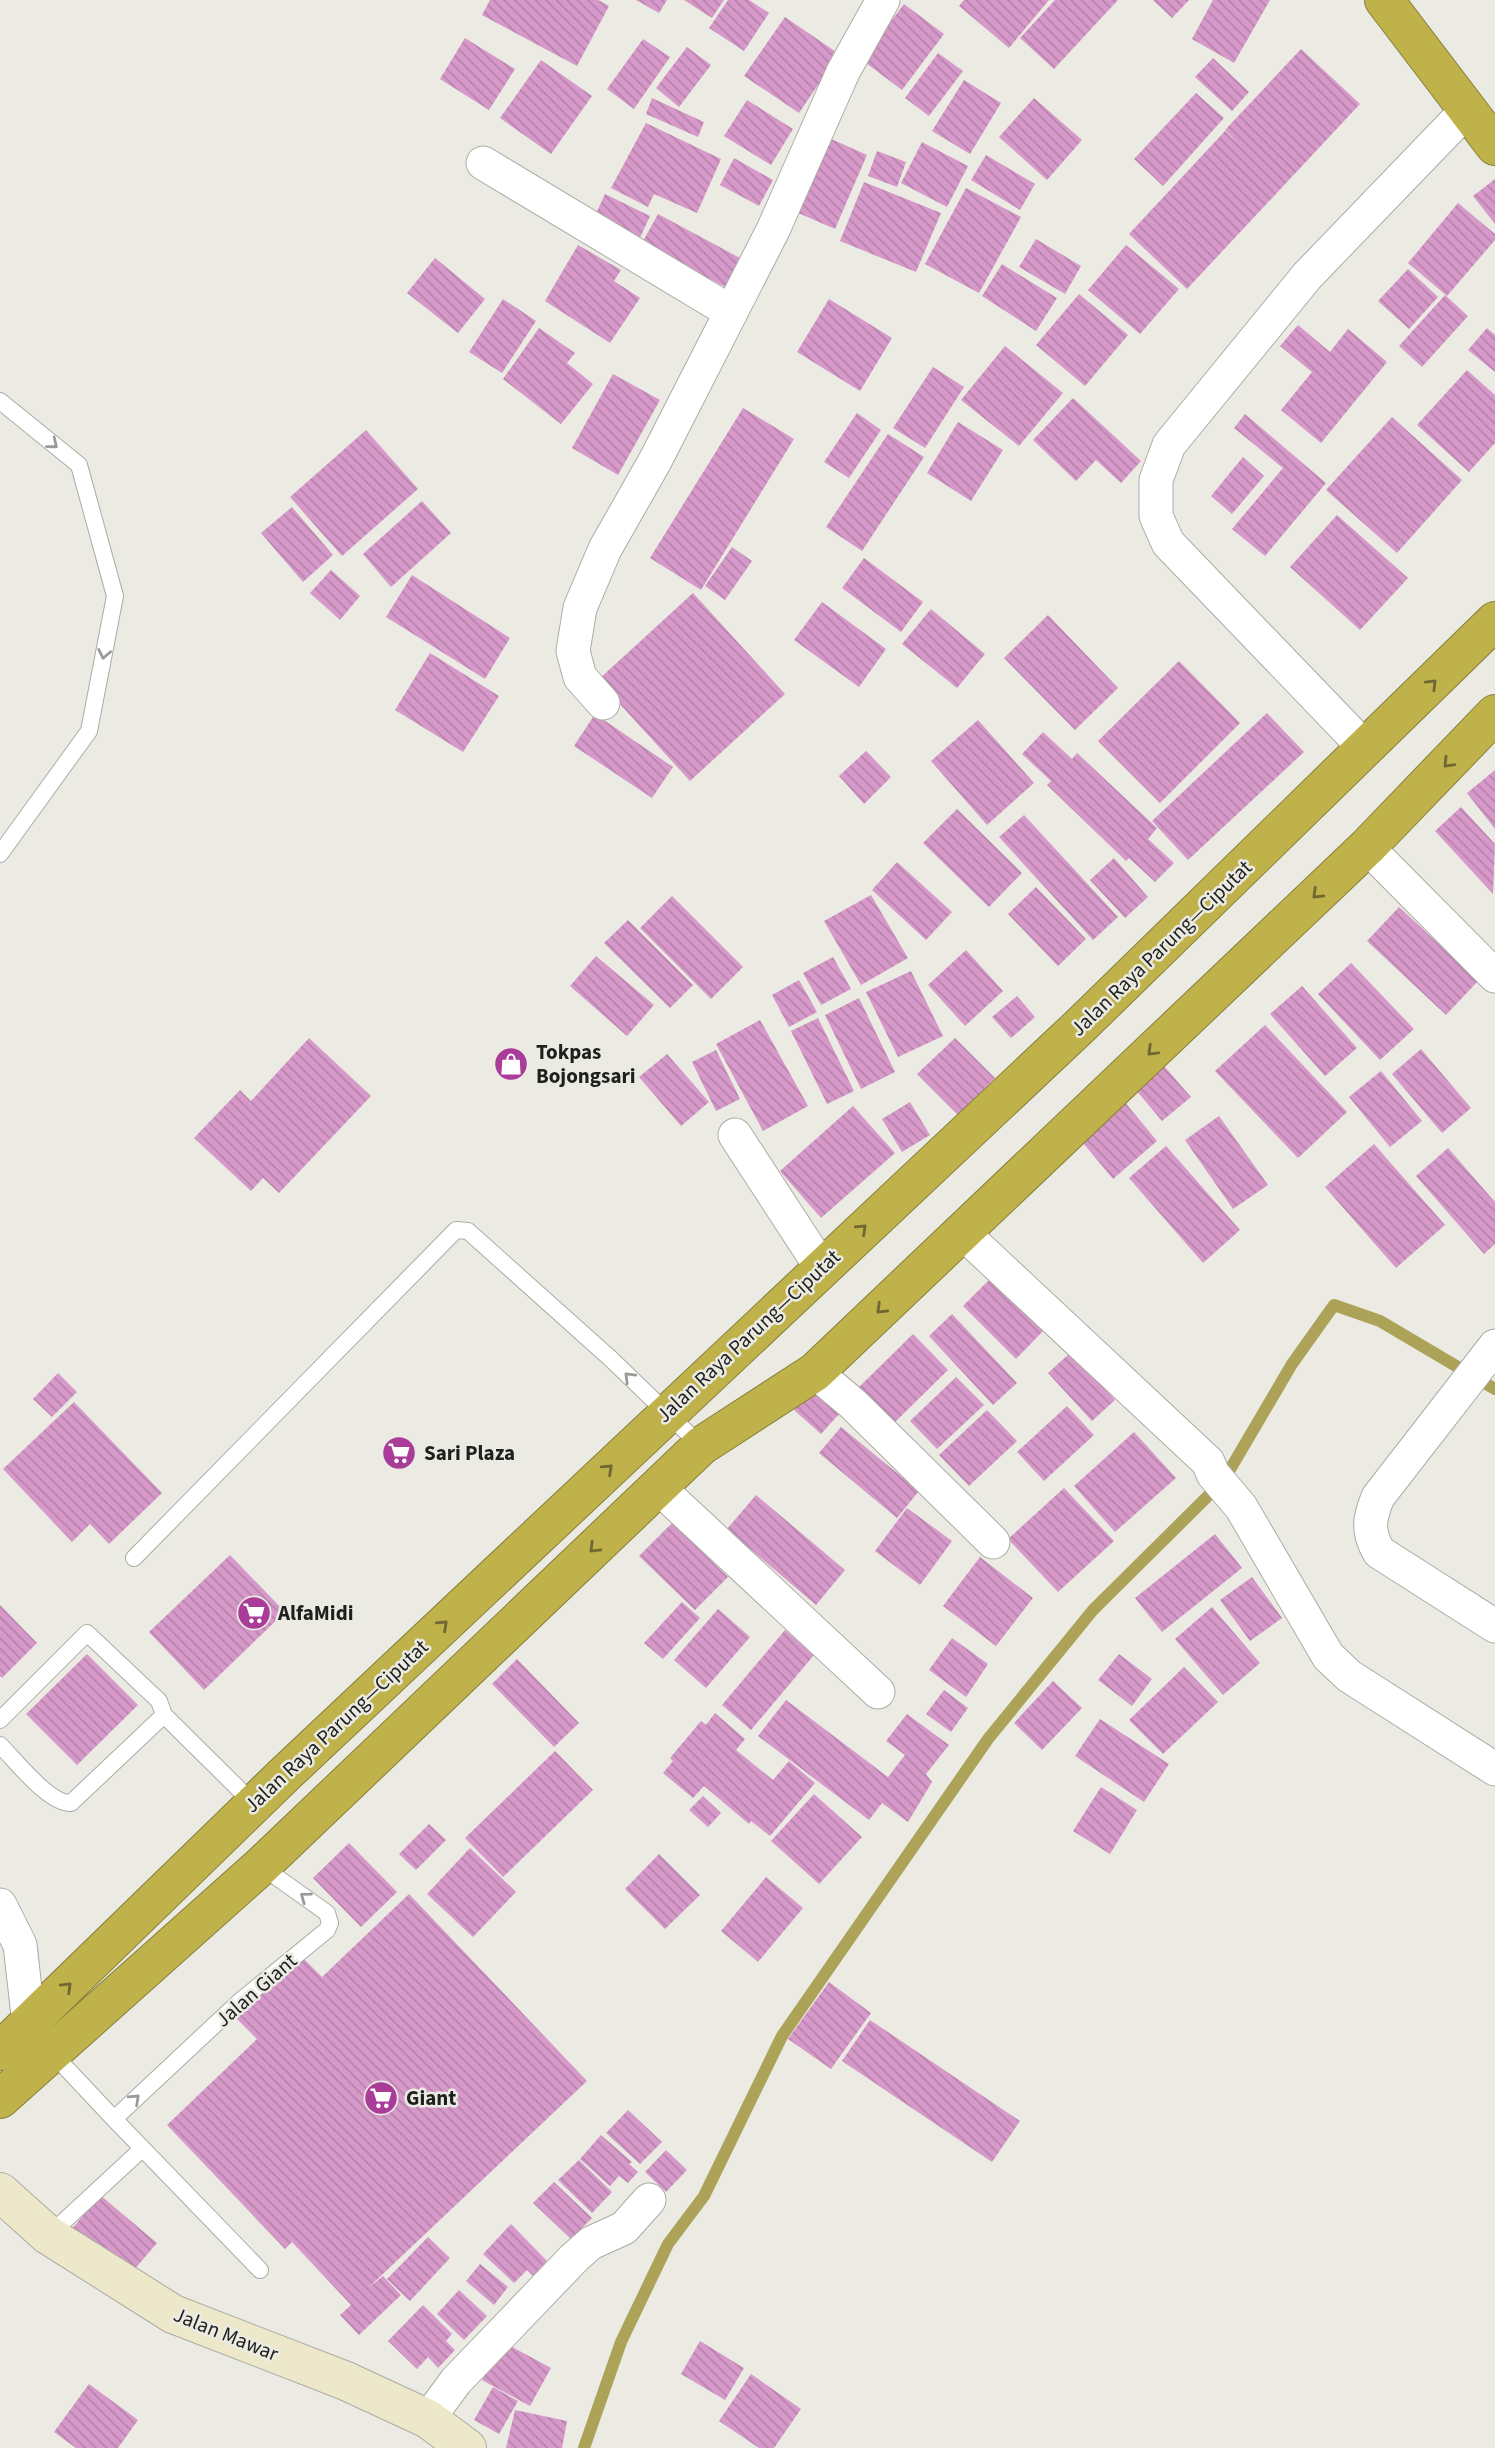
<svg xmlns="http://www.w3.org/2000/svg" width="1495" height="2448" font-family="'Source Sans 3',sans-serif">
<defs>
<pattern id="building-back-hatch" width="6" height="6" patternUnits="userSpaceOnUse" patternTransform="scale(1.75)"><rect width="6" height="6" fill="#d699c9"/><path d="M-1 5l2 2M0 0l6 6M5-1l2 2" fill="none" stroke="#b783ac"/></pattern>
</defs>
<rect width="100%" height="100%" fill="#ebebe4"/>
<g fill="none" stroke-linecap="round" stroke-linejoin="round">
<path stroke="#aca359" stroke-width="12" d="M1225 1478 1292 1364 1334 1305 1380 1321 1495 1389
M584 2448 621 2342 668 2244 704 2196 782 2036 988 1739 1093 1610 1214 1490"/>
</g>
<path fill="url(#building-back-hatch)" d="M490 0H598L609 6 577 66 482 15Z
M636 0H667L659 13Z
M684 0H724L712 18Z
M728 0H749L769 13 744 51 709 28Z
M964 0H1049L1009 48 959 6Z
M1055 0H1118L1054 69 1020 38Z
M1153 0H1189L1172 18Z
M1213 0H1270L1234 63 1192 39Z
M904 4 944 34 902 90 862 60Z
M785 17 839 54 799 113 744 76Z
M465 38 515 69 489 110 440 79Z
M643 39 670 57 634 109 607 89Z
M687 47 711 65 679 107 656 88Z
M1301 49 1360 104 1187 289 1129 234 1225 131 1241 146 1225 130Z
M938 53 963 71 929 116 905 98Z
M1213 58 1249 92 1232 111 1195 77Z
M541 60 592 96 551 154 500 118Z
M964 80 1001 103 970 154 932 131Z
M1196 93 1224 118 1163 186 1134 159Z
M652 98 704 122 698 137 646 114Z
M1034 98 1082 140 1047 180 999 137Z
M747 100 793 129 771 165 724 136Z
M646 123 721 159 697 213 654 194 648 207 611 188Z
M829 138 867 155 835 229 796 212Z
M922 142 968 166 947 207 901 183Z
M877 151 906 162 897 187 868 176Z
M986 155 1035 184 1020 210 971 180Z
M734 158 773 180 759 206 720 185Z
M1495 179V224L1473 196Z
M864 182 941 213 916 272 840 241Z
M966 188 1021 217 979 293 925 264Z
M605 194 650 216 639 240 594 218Z
M1458 203 1495 234V240L1447 296 1408 263Z
M658 214 740 258 725 287 642 243Z
M1036 239 1081 266 1065 294 1019 267Z
M578 245 621 270 614 281 640 298 610 343 545 301Z
M1126 245 1179 289 1140 334 1088 290Z
M435 258 485 299 458 333 407 293Z
M1002 264 1057 298 1036 331 982 296Z
M1408 269 1438 297 1409 329 1378 301Z
M1079 294 1128 335 1085 386 1036 345Z
M1445 295 1468 316 1422 367 1399 346Z
M503 299 536 321 502 373 469 352Z
M829 299 892 338 860 391 797 352Z
M1298 325 1330 352 1348 329 1387 362 1321 443 1281 410 1312 372 1280 346Z
M539 328 575 353 567 363 593 384 561 424 503 379Z
M1487 328 1495 335V372L1468 350Z
M1005 346 1063 393 1019 446 961 400Z
M933 367 964 387 925 448 893 428Z
M1467 370 1495 395V443L1469 472 1417 425Z
M613 374 660 400 618 475 572 448Z
M1073 398 1141 461 1121 483 1096 460 1076 481 1033 440Z
M743 408 794 439 701 590 650 558Z
M857 413 881 430 849 478 824 462Z
M1245 414 1326 483 1265 556 1232 529 1283 468 1234 428Z
M1392 417 1462 480 1397 553 1326 490Z
M958 422 1003 450 971 501 927 473Z
M366 430 418 489 342 556 290 497Z
M888 434 924 457 862 551 826 527Z
M1243 457 1264 476 1232 514 1211 496Z
M422 501 451 533 391 587 363 554Z
M292 507 333 555 303 582 261 533Z
M1337 515 1408 578 1360 630 1290 567Z
M732 547 752 561 725 600 705 586Z
M864 558 923 602 901 632 842 588Z
M331 570 360 596 340 620 310 593Z
M412 575 510 638 485 679 386 617Z
M693 593 785 694 690 781 598 680Z
M822 602 886 649 859 687 794 640Z
M931 609 985 654 957 688 902 644Z
M1048 615 1118 688 1075 730 1004 658Z
M430 653 499 696 463 752 395 710Z
M1179 661 1240 723 1160 803 1098 741Z
M1267 713 1304 752 1188 860 1152 821Z
M595 714 673 767 652 798 574 746Z
M978 720 1034 783 987 825 931 761Z
M1043 732 1072 759 1077 753 1157 828 1148 839 1174 863 1155 882 1129 858 1126 861 1047 785 1051 781 1022 754Z
M866 751 891 777 864 804 839 776Z
M1495 770V829L1467 793Z
M1461 807 1495 844 1493 894 1435 831Z
M957 809 1022 873 989 907 923 843Z
M1024 815 1118 917 1093 940 999 837Z
M1114 858 1148 897 1125 918 1090 880Z
M897 862 952 912 926 940 872 890Z
M1036 887 1086 939 1058 966 1008 914Z
M871 895 908 958 861 985 824 921Z
M672 896 743 967 711 999 640 928Z
M1399 907 1478 981 1446 1015 1367 941Z
M628 920 693 985 670 1008 604 943Z
M966 950 1003 991 965 1026 928 985Z
M596 956 654 1005 627 1036 570 986Z
M833 957 851 989 821 1005 803 973Z
M1351 963 1414 1029 1380 1060 1318 994Z
M911 971 943 1036 898 1057 866 992Z
M799 980 817 1012 789 1027 772 995Z
M1302 986 1357 1048 1325 1076 1270 1014Z
M1017 996 1035 1017 1011 1038 992 1017Z
M859 998 895 1072 861 1089 825 1015Z
M818 1018 854 1091 827 1104 791 1031Z
M760 1020 808 1106 763 1131 716 1044Z
M1265 1025 1347 1112 1298 1158 1215 1071Z
M309 1038 371 1096 279 1193 263 1178 251 1191 194 1138 240 1090 251 1101Z
M955 1038 995 1078 958 1115 917 1074Z
M1421 1049 1471 1108 1442 1133 1392 1074Z
M716 1050 740 1099 716 1111 692 1062Z
M667 1054 709 1102 681 1126 639 1077Z
M1164 1066 1191 1097 1162 1121 1136 1090Z
M1381 1071 1422 1121 1390 1147 1349 1097Z
M1119 1095 1157 1141 1113 1179 1074 1132Z
M910 1102 930 1135 902 1152 882 1119Z
M853 1106 895 1153 821 1218 780 1171Z
M1219 1116 1268 1185 1233 1209 1185 1140Z
M1374 1144 1445 1225 1396 1268 1325 1187Z
M1166 1146 1240 1230 1203 1263 1129 1178Z
M1448 1148 1495 1202V1244L1484 1254 1416 1176Z
M992 1277 1045 1329 1016 1359 963 1306Z
M952 1314 1017 1383 993 1405 929 1336Z
M913 1334 948 1370 893 1424 858 1388Z
M1071 1352 1115 1400 1092 1421 1048 1373Z
M58 1373 77 1392 52 1417 33 1399Z
M956 1377 984 1405 937 1449 910 1421Z
M821 1379 849 1403 821 1434 794 1410Z
M74 1402 162 1493 109 1544 90 1524 72 1542 3 1469Z
M1067 1406 1094 1435 1044 1481 1017 1452Z
M987 1410 1017 1441 969 1486 939 1455Z
M841 1427 919 1491 897 1518 819 1453Z
M1134 1432 1176 1478 1115 1532 1074 1486Z
M1064 1488 1114 1541 1058 1592 1008 1539Z
M756 1495 845 1570 816 1605 727 1529Z
M907 1508 952 1541 920 1585 875 1551Z
M672 1523 728 1577 695 1610 639 1556Z
M1215 1534 1242 1568 1162 1632 1135 1598Z
M230 1555 285 1612 204 1690 149 1632Z
M980 1557 1033 1598 996 1646 943 1606Z
M1252 1577 1282 1618 1250 1641 1220 1600Z
M682 1602 700 1618 663 1659 644 1643Z
M0 1605 37 1643 2 1678 0 1676Z
M1212 1607 1260 1663 1223 1695 1175 1639Z
M718 1609 750 1637 706 1688 674 1660Z
M785 1630 814 1655 751 1730 722 1705Z
M952 1638 988 1664 966 1697 929 1670Z
M87 1654 138 1705 77 1765 26 1714Z
M1119 1654 1152 1679 1132 1706 1098 1680Z
M517 1659 579 1723 554 1747 492 1684Z
M1184 1667 1218 1702 1163 1754 1129 1720Z
M1053 1681 1082 1708 1042 1750 1014 1723Z
M944 1690 968 1708 951 1732 926 1714Z
M786 1700 888 1777 905 1755 886 1741 907 1714 949 1745 926 1774 932 1782 908 1822 882 1803 869 1820 758 1736Z
M715 1713 745 1739 736 1750 773 1780 789 1761 815 1783 770 1836 751 1821 749 1824 704 1786 693 1798 663 1773 673 1761 670 1758 701 1721 706 1725Z
M1100 1719 1169 1764 1144 1802 1075 1756Z
M555 1751 593 1790 503 1877 465 1838Z
M1101 1787 1137 1810 1110 1854 1073 1831Z
M814 1794 862 1837 819 1884 771 1841Z
M703 1796 721 1813 708 1827 689 1810Z
M429 1824 446 1840 416 1870 399 1854Z
M349 1843 397 1892 361 1927 313 1878Z
M470 1848 516 1892 473 1937 427 1894Z
M659 1854 700 1895 665 1929 625 1889Z
M766 1877 803 1908 758 1962 721 1931Z
M409 1894 587 2081 368 2288 383 2276 401 2295 359 2335 340 2315 351 2305 292 2242 285 2249 167 2125 257 2039 236 2018 301 1956 322 1977Z
M829 1982 871 2013 831 2069 788 2039Z
M870 2020 1020 2121 992 2162 842 2061Z
M628 2110 662 2142 640 2164 606 2133Z
M601 2135 632 2162 629 2164 638 2172 628 2183 619 2176 610 2186 580 2159Z
M666 2150 687 2170 666 2192 645 2172Z
M579 2160 612 2192 592 2213 558 2180Z
M554 2182 592 2218 571 2239 533 2203Z
M100 2195 157 2243 127 2278 71 2230Z
M511 2224 547 2261 533 2276 527 2270 514 2283 483 2254Z
M428 2237 450 2258 410 2301 387 2279Z
M480 2264 508 2287 494 2305 466 2281Z
M459 2290 487 2316 464 2340 437 2314Z
M423 2305 452 2334 446 2341 455 2350 438 2368 428 2357 417 2369 388 2341Z
M700 2341 744 2368 725 2400 681 2374Z
M503 2342 551 2368 530 2406 482 2380Z
M751 2374 801 2409 774 2448H759L719 2421Z
M89 2384 138 2420 118 2448H76L54 2432Z
M493 2387 518 2401 499 2434 474 2420Z
M515 2410 567 2421 562 2448H506Z"/>
<g fill="none" stroke-linecap="round" stroke-linejoin="round">
<g stroke="#acaba5" stroke-width="18">
<path id="lane" d="M0 401 79 465 115 596 89 731 0 854
M134 1558 456 1230 468 1231 611 1359 701 1446
M0 1720 87 1633 159 1701 164 1715
M0 1745C16 1761 49 1804 71 1803L164 1715 254 1804
M52 2053 114 2119 239 2002 327 1930 330 1923 327 1913 261 1866
M114 2119 260 2270
M49 2235 142 2149"/>
</g>
<g stroke="#acaba5" stroke-width="35">
<path id="street" d="M483 163 731 312
M603 703 580 677 573 651 580 608 605 549 655 461 773 230 843 72 883 0
M1366 749 1168 543 1156 516V480L1169 445 1307 276 1466 111
M1367 847 1495 976
M735 1135 821 1267
M962 1232 1208 1462 1213 1474 1241 1507 1328 1656 1349 1676 1495 1769
M1495 1346 1378 1497C1369 1519 1367 1531 1379 1552L1495 1626
M815 1372 853 1404 993 1542
M658 1487 878 1692
M0 1905 20 1945 29 2024
M428 2419 456 2381 574 2258 591 2243 624 2228 649 2200"/>
</g>
<g stroke="#acaba5" stroke-width="40">
<path id="secondary" d="M0 2192 48 2235 173 2314 346 2381 428 2419 467 2448"/>
</g>
<g stroke="#877f3a" stroke-width="40">
<path id="highway" d="M1384 0 1495 146
M0 2051 285 1774 1079 1027 1495 621
M0 2099 261 1866 701 1446 815 1372 1367 847 1495 714"/>
</g>
<use href="#lane" stroke="#fff" stroke-width="16"/>
<use href="#street" stroke="#fff" stroke-width="33"/>
<use href="#secondary" stroke="#ece8c9" stroke-width="38"/>
<use href="#highway" stroke="#bfb24a" stroke-width="38"/>
</g>
<defs><path id="oneway-chevron" d="M-2-3.5L2.5 0L-2 3.5" fill="none" stroke-width="1.6" stroke-linecap="round" stroke-linejoin="round" transform="scale(1.75)"/></defs>
<g stroke="#9a9a99">
<use href="#oneway-chevron" transform="translate(53 444) rotate(39)"/>
<use href="#oneway-chevron" transform="translate(104 654) rotate(101)"/>
<use href="#oneway-chevron" transform="translate(629 1377) rotate(-135)"/>
<use href="#oneway-chevron" transform="translate(305 1897) rotate(-144)"/>
<use href="#oneway-chevron" transform="translate(135 2099) rotate(-43)"/>
</g>
<g stroke="#6f6834">
<use href="#oneway-chevron" transform="translate(1432 684) rotate(-45)"/>
<use href="#oneway-chevron" transform="translate(1448 763) rotate(134)"/>
<use href="#oneway-chevron" transform="translate(1317 894) rotate(136)"/>
<use href="#oneway-chevron" transform="translate(1152 1051) rotate(136)"/>
<use href="#oneway-chevron" transform="translate(862 1229) rotate(-43)"/>
<use href="#oneway-chevron" transform="translate(881 1309) rotate(136)"/>
<use href="#oneway-chevron" transform="translate(608 1469) rotate(-43)"/>
<use href="#oneway-chevron" transform="translate(594 1548) rotate(136)"/>
<use href="#oneway-chevron" transform="translate(443 1625) rotate(-43)"/>
<use href="#oneway-chevron" transform="translate(67 1987) rotate(-44)"/>
</g>
<defs>
<g id="shop-disc" transform="scale(1.75)"><circle r="9.5" fill="#a93b99" stroke="#ebebe4"/><path d="M-5-2.5h2.3a2.7 3.5 0 0 1 5.4 0H5L5.5 6h-11ZM-1.5-2.5h3a1.5 2.3 0 0 0-3 0Z" fill="#fff"/></g>
<g id="supermarket-disc" transform="scale(1.75)"><circle r="9.5" fill="#a93b99" stroke="#ebebe4"/><path d="M-6-5.5h2.5l.6 2H6L4.5 2H-2.5L-4.4-4H-6ZM-1.5 3.2a1.3 1.3 0 1 0 .1 0ZM3 3.2a1.3 1.3 0 1 0 .1 0Z" fill="#fff"/></g>
</defs>
<g fill-rule="evenodd">
<use href="#shop-disc" x="511" y="1064"/>
<use href="#supermarket-disc" x="399" y="1453"/>
<use href="#supermarket-disc" x="254" y="1613"/>
<use href="#supermarket-disc" x="381" y="2098"/>
</g>
<g text-anchor="middle" stroke-width="5" stroke-linejoin="round" paint-order="stroke">
<g font-size="21" fill="#1f1f1d" stroke="#ebebe4">
<text transform="translate(1161 948) rotate(-44)" y="7">Jalan Raya Parung—Ciputat</text>
<text transform="translate(748 1336) rotate(-43)" y="7">Jalan Raya Parung—Ciputat</text>
<text transform="translate(336 1726) rotate(-43)" y="7">Jalan Raya Parung—Ciputat</text>
<text transform="translate(256 1990) rotate(-41)" y="7">Jalan Giant</text>
<text transform="translate(226 2334) rotate(22)" y="7">Jalan Mawar</text>
</g>
<g font-size="21" font-weight="bold" fill="#1f1f1d" stroke="#ebebe4" text-anchor="start">
<text x="536" y="1059">Tokpas<tspan x="536" dy="24">Bojongsari</tspan></text>
<text x="424" y="1460">Sari Plaza</text>
<text x="278" y="1620">AlfaMidi</text>
<text x="406" y="2105">Giant</text>
</g>
</g>
</svg>
